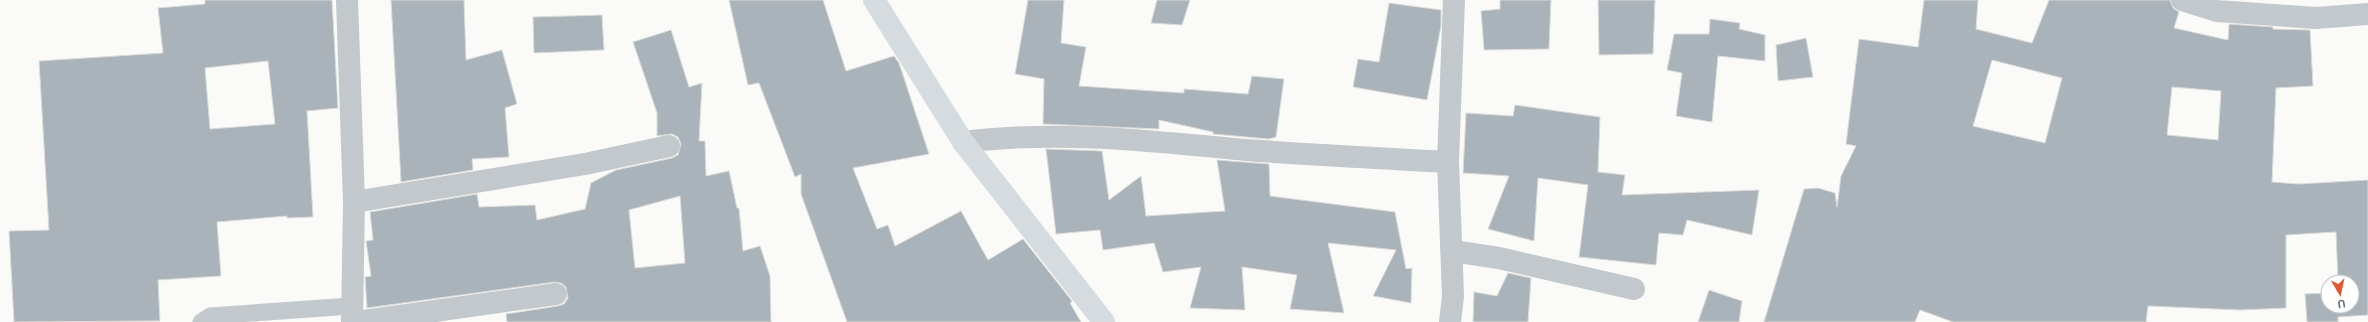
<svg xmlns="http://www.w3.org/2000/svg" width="2368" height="322" font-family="'Noto Sans',sans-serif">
<rect width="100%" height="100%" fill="#fafaf8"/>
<path fill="#aab3b9" stroke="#dcdcda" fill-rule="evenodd" d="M205 0H332L338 108 307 111 313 217 287 218V216L217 222 221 276 158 280 160 321 14 322 9 231 49 230 39 61 163 53 158 8 205 4ZM268 61 275 124 210 129 205 68Z
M391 0H464L466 60 502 50 517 104 505 108 509 157 472 159 473 170 401 182Z
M729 0H823L846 71 894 56 899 63 929 154 853 168 877 229 888 225 895 246 961 211 988 260 1023 239 1072 301 1070 303 1081 322H847L801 194V174L795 177 759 83 748 85Z
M1028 0H1064L1061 43 1086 47 1079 86 1184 93V89L1248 94 1252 76 1284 79 1276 137 1269 139 1213 134V132L1159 120V129L1043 124 1044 79 1015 74Z
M1157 0H1190L1182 25 1151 23Z
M1500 0H1551L1549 49 1484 50 1481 11 1500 9Z
M1598 0H1655L1653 54 1599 55Z
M1924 0H1978L1976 29 2032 43 2049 0H2170L2173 8 2179 12 2174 28 2228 40 2229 24 2273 27V29L2310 30 2313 86 2276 88 2272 182 2298 184 2368 180V315L2338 317V322H2307L2305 294 2328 293V306H2352V282H2338L2336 232 2286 235V308L2240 310 2148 306 2146 322H1953L1920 310 1915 322H1764L1804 189 1818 188 1835 193 1837 207 1841 176 1856 146 1846 144 1859 39 1918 47ZM1992 60 2062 78 2045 143 1973 126ZM2172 87 2221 91 2218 140 2167 135Z
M1389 3 1441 10V26L1427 100 1353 87 1358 59 1379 62Z
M602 15 604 50 534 53 533 17Z
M1710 19 1740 23 1739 29 1765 35V61L1718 56 1712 122 1676 116 1682 73 1667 70 1674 34H1709Z
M671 30 689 87 702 83 699 141H705L706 176 729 171 737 208H739L743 251 760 246 770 276 771 322H507L506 314 558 306 564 304 568 298 566 287 561 283 555 282 367 308 365 277 371 276 366 241 373 240 370 212 477 194 479 207 535 205 537 220 585 209 591 183 616 170 672 158 678 155 681 144 678 137 672 134 657 136V113L633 42ZM680 196 685 263 635 268 629 210Z
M1806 38 1813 77 1778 81 1776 45Z
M1515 105 1600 117 1598 172 1625 175 1622 195 1759 190 1752 235 1687 220 1683 235 1659 233 1656 265 1579 257 1588 185 1538 178 1534 241 1488 229 1509 176 1463 173 1466 113 1513 116Z
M1046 149 1102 151 1109 200 1141 176 1146 216 1225 211 1217 160 1269 164 1270 196 1395 212 1406 269 1412 268 1411 303 1373 296 1396 250 1328 243 1344 313 1290 309 1297 275 1242 267 1245 310 1190 308 1201 267 1163 272 1154 243 1103 250 1100 230 1056 234Z
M1508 273 1531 278 1528 322H1473L1474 292 1497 296Z
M1709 290 1742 301 1739 322H1698Z"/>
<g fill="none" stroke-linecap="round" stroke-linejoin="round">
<path stroke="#c3c8cc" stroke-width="17" d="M201 322 210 316 351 306"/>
<path stroke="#c3c8cc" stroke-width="22" d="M347 0 354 202 352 322
M2182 0 2217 11 2316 18 2368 14
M963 142C1057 130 1152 141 1246 150 1313 155 1381 158 1448 162
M354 202 585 164 669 146
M1452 251 1499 258 1634 289
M357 322 556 294
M1450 322 1453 296 1448 162 1454 0"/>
<path stroke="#d6dbdf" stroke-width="22" d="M874 0 963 142 1104 322"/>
</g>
<g transform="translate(2340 294) rotate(171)"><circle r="19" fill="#ffffff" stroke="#c1c8cd"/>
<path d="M0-3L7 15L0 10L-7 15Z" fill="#e4572e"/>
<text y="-6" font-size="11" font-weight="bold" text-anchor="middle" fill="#657683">U</text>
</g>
</svg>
